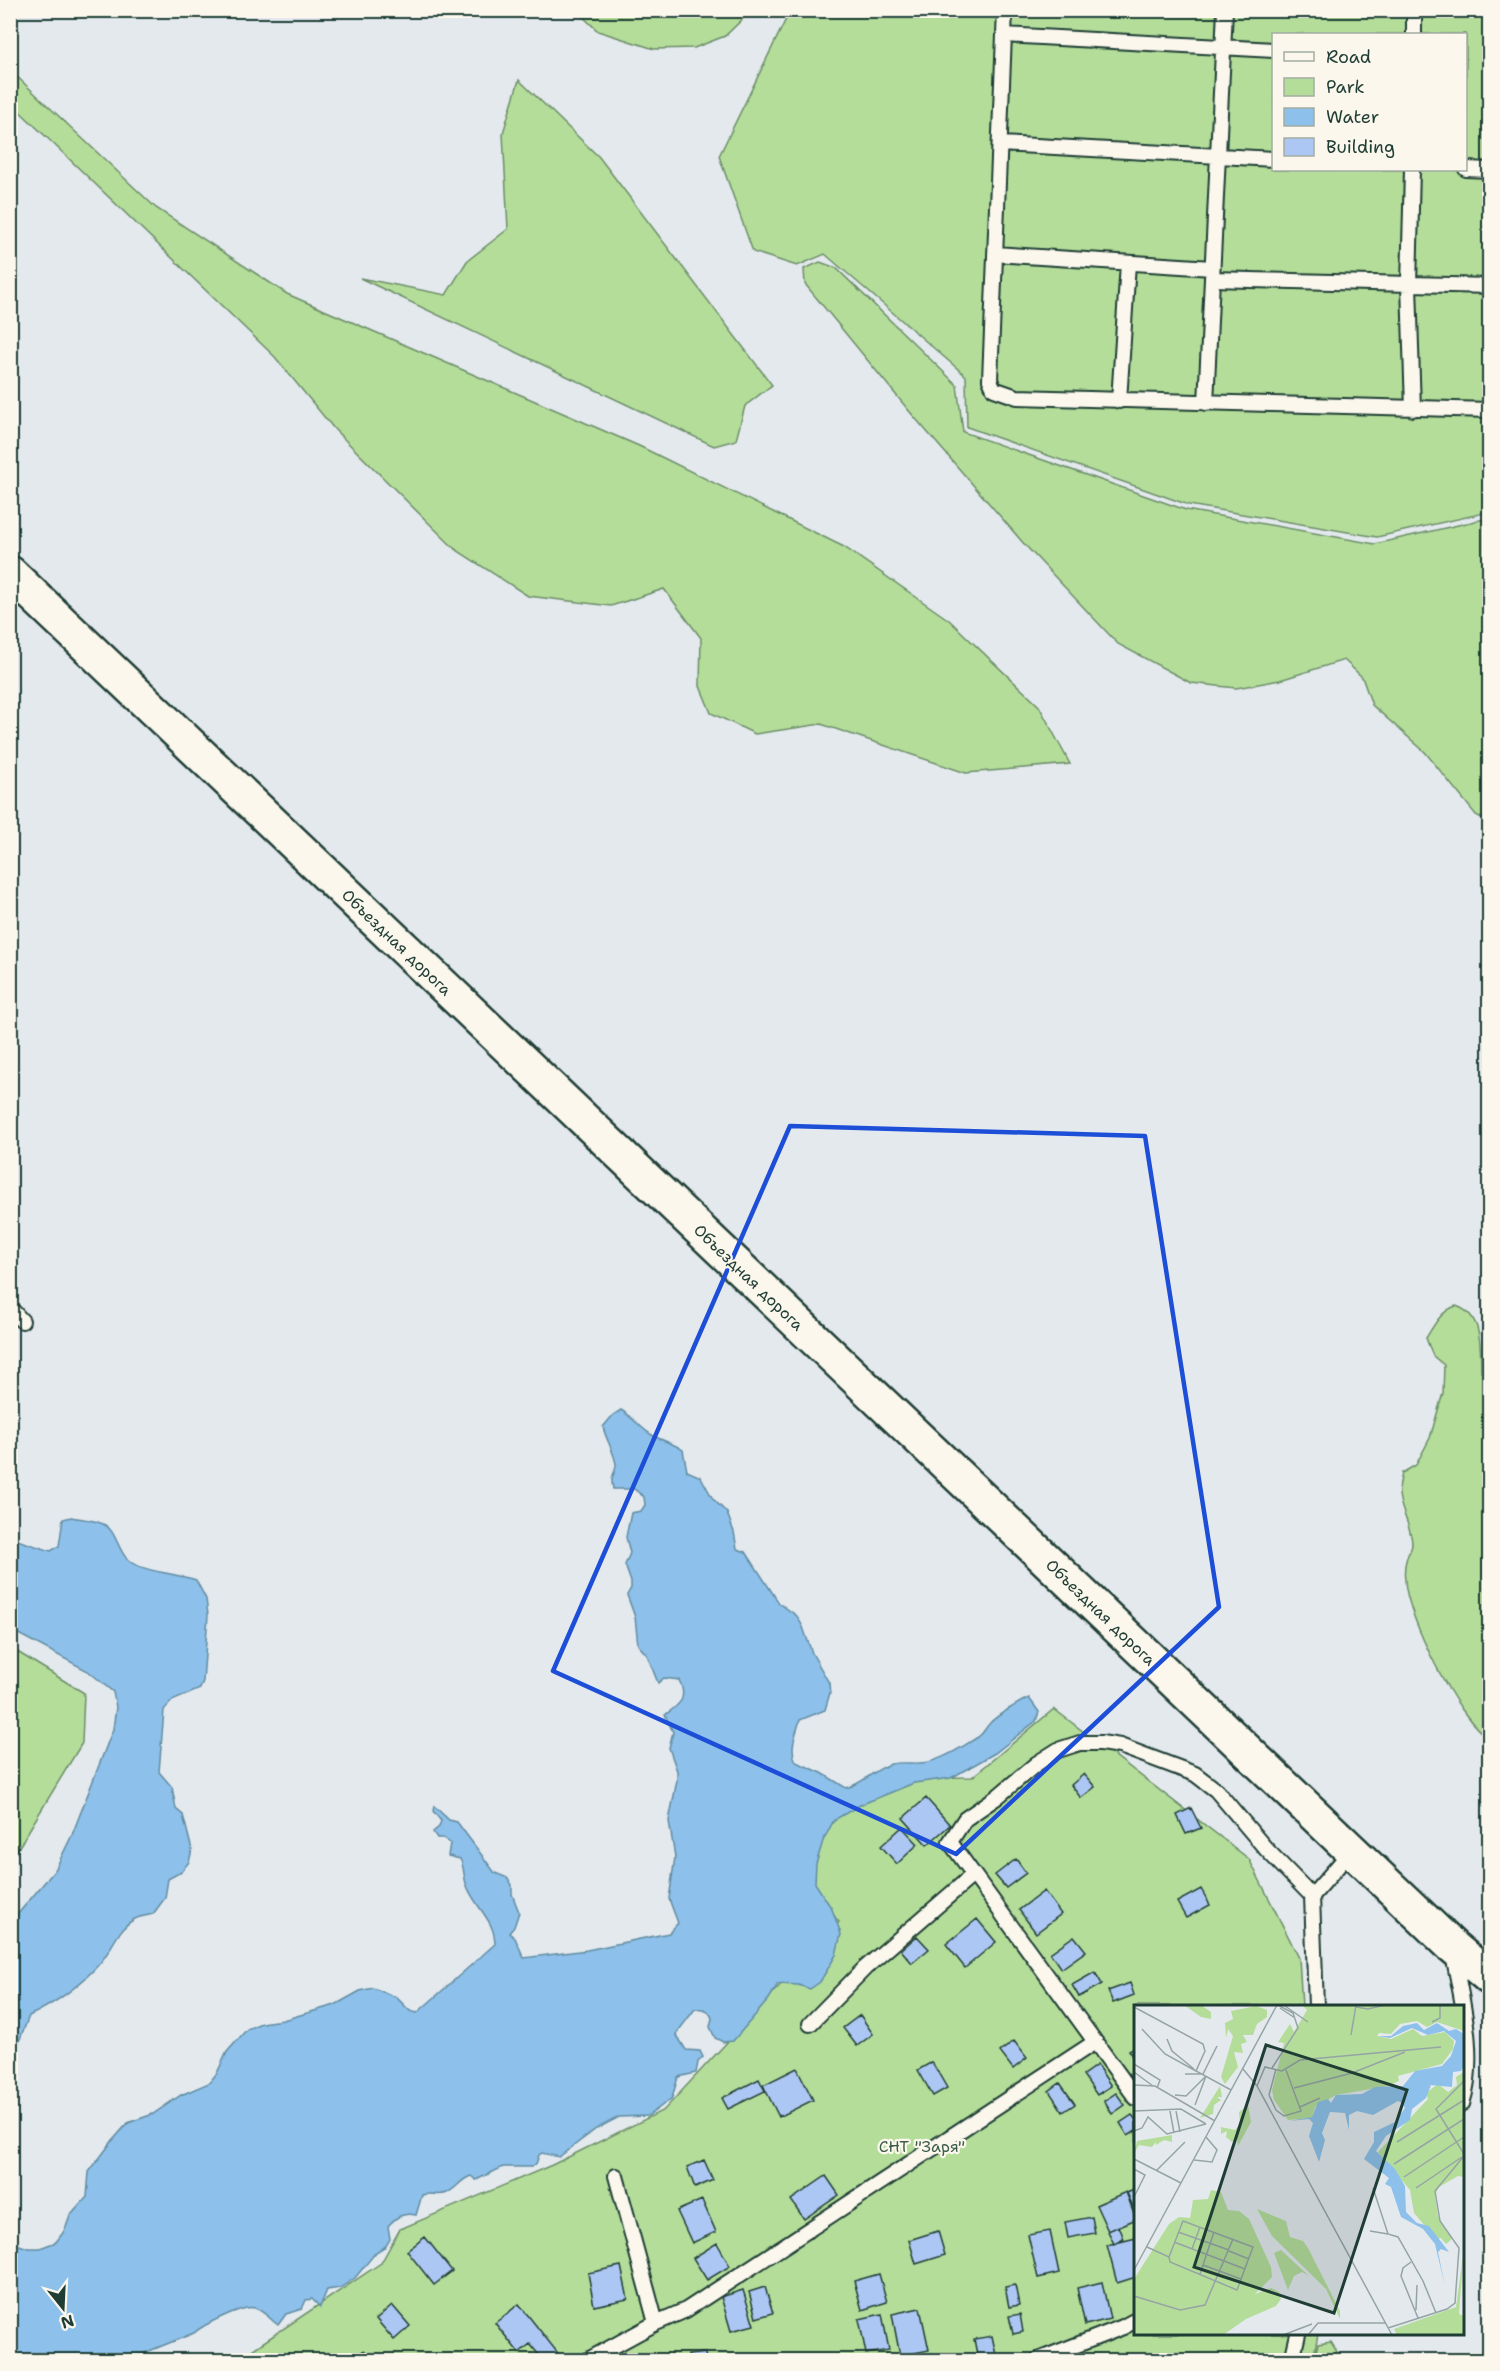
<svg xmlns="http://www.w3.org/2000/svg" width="1500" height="2371" font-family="'Shantell Sans',sans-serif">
<rect width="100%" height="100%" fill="#e4e9ee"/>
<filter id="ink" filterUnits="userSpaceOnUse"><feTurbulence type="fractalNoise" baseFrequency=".0167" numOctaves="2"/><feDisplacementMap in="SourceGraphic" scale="12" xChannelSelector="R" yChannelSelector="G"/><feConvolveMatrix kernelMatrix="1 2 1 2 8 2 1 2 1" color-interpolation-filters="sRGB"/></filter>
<g filter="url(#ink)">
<path fill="#b5dd9a" stroke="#6a8d67" stroke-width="1.5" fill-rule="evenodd" d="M577 11H751L725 36 694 48 654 49 598 31Z
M790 11H1489V512L1377 537 1189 505 967 427 966 376 825 254 797 266 753 252 719 156ZM1274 34H1466V170H1274Z
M11 71 156 208 287 294 639 446 844 547 949 620 1039 706 1070 764 966 773 821 724 755 734 711 713 700 686 701 638 664 589 611 606 528 596 455 549 335 430 275 357 11 103Z
M519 80 599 157 772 385 745 406 736 440 714 446 360 278 446 295 467 261 508 229 503 133Z
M820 262 836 268 957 385 963 432 1186 510 1375 544 1489 518V822L1476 815 1425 752 1372 705 1362 677 1344 660 1280 680 1236 688 1191 683 1118 644 1025 545 910 412 805 284 804 269Z
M1456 1306C1484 1315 1480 1348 1481 1372H1489L1490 1735 1486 1736C1457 1717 1406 1615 1405 1580 1404 1573 1405 1563 1407 1557 1409 1552 1412 1549 1412 1544 1412 1526 1398 1507 1399 1491 1399 1485 1401 1479 1402 1473L1416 1465 1430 1438 1443 1393 1444 1365 1433 1356 1426 1338C1434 1325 1441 1311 1456 1306Z
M11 1648 84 1693 82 1743 11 1860Z
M1054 1709 1249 1859 1299 1958 1302 2006H1136V2334H1318L1313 2360H237L381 2263 400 2229 552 2165 664 2110 839 1922 801 1877 823 1807 884 1778 972 1777Z
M1331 2342 1342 2360H1318L1316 2351 1318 2344Z"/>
<path fill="#8dc0ea" stroke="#618ca1" stroke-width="1.5" d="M621 1410C633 1417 640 1428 652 1435 662 1441 671 1442 683 1450L687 1471 701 1477 713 1499 727 1513 734 1532 737 1549 746 1552 779 1603 797 1616 803 1627 812 1653 829 1683 830 1693 825 1710 800 1720C796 1734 789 1748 796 1762L822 1773 846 1788C863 1784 874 1769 891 1764 903 1761 916 1765 928 1762 946 1758 963 1746 978 1737 985 1732 985 1728 990 1723 996 1716 1021 1701 1029 1698L1039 1712 1036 1721 995 1753 951 1778 914 1783 860 1805 834 1820 823 1841 816 1864 815 1883 832 1909 841 1934 836 1955 820 1982 810 1989 798 1985 778 1984 769 1999 733 2041 723 2042 715 2038 710 2027 712 2018C708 2009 704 2008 695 2009L676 2034 686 2050 700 2051 703 2057 698 2062 696 2073 678 2077 672 2098 648 2116 619 2117 596 2129 559 2157 542 2153 539 2155 536 2164 531 2167H503L476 2180 471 2176C461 2179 457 2188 447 2193 439 2197 431 2192 422 2195L416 2215C403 2212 396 2217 388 2226L390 2239 386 2246 376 2252 355 2278 340 2288 327 2290 320 2307 312 2299 306 2300 302 2309 286 2314 278 2325C271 2320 264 2311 255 2308 244 2304 203 2325 194 2333L127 2360H11V2242L28 2248H40L56 2242 65 2230 70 2216 87 2197 89 2172 113 2140 128 2123 153 2114 181 2095 209 2083 217 2073 227 2052 247 2029 261 2023 283 2020 335 2005 360 1991 373 1988 396 1997 410 2011 417 2013 495 1944C495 1920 475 1907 467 1886 463 1877 465 1868 460 1859L448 1856 450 1843 443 1838H437L433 1832 439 1827 441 1821 433 1811 434 1806 449 1820 457 1822 495 1873 508 1878 512 1885V1894L519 1912 514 1927 509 1933 515 1938 524 1958 587 1950 669 1933 678 1923 669 1899 675 1857 669 1821 677 1780V1771L669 1748 673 1732 665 1715C680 1704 688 1699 679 1680L664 1678 658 1683 647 1655 638 1645 635 1617 627 1595 631 1588V1582L625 1565 630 1553 626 1537 631 1513 641 1511 645 1505 644 1497 634 1489H613C610 1473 614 1478 616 1466 617 1458 605 1437 603 1427L613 1415Z
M71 1517C81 1519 93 1519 103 1524 116 1529 118 1552 129 1561 142 1571 177 1574 196 1580L206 1599 208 1615 203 1681 200 1689 172 1701 164 1710 159 1772 172 1787 176 1809 183 1815 192 1850 189 1862 181 1872 168 1879 165 1898 153 1914C147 1916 140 1916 135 1919 118 1927 112 1950 100 1963 80 1986 56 2003 29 2016L11 2062V1922L55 1870 72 1835 113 1729 116 1707 113 1692 88 1671 11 1630V1538L51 1551 59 1546 63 1519Z"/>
<path fill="#adc7f4" stroke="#1f3d34" stroke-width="1.5" d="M1084 1774 1095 1787 1081 1798 1071 1785Z
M926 1798 950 1825 927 1845 903 1818Z
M1191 1808 1201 1828 1186 1834 1177 1815Z
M902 1827 918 1844 897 1864 881 1846Z
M1016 1859 1026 1873 1006 1888 995 1875Z
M1201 1889 1210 1905 1186 1918 1177 1902Z
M1044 1891 1061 1914 1036 1933 1019 1910Z
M977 1919 996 1942 965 1968 946 1944Z
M917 1936 929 1949 912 1963 901 1950Z
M1074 1936 1086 1951 1061 1969 1050 1953Z
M1095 1972 1102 1984 1079 1997 1072 1985Z
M1130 1983 1134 1995 1113 2003 1108 1991Z
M860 2015 873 2034 857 2046 843 2028Z
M1014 2041 1027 2058 1013 2069 1000 2052Z
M1136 2047V2066L1129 2050Z
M932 2062 947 2088 933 2096 918 2070Z
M1097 2065 1111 2086 1097 2095 1083 2075Z
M797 2068 813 2100 779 2117 763 2085Z
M759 2079 765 2091 728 2109 722 2098Z
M1060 2083 1075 2104 1063 2112 1049 2091Z
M1116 2093 1125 2105 1112 2114 1104 2101Z
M1132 2115 1136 2120V2131L1128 2136 1120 2123Z
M704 2160 713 2180 695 2188 687 2167Z
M826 2176 839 2195 804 2219 791 2200Z
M1136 2189V2213L1127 2193Z
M1126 2192 1136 2219 1108 2231 1096 2205Z
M702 2200 716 2232 692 2243 677 2211Z
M1092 2217 1095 2233 1068 2238 1065 2222Z
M1119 2226 1124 2239 1114 2244 1108 2231Z
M938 2231 945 2255 916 2264 909 2240Z
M1050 2231 1059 2273 1038 2278 1028 2235Z
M425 2237 452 2271 434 2285 407 2251Z
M1136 2238V2277L1117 2283 1107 2245Z
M717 2243 730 2266 707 2280 693 2258Z
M621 2266 628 2299 594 2306 588 2273Z
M879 2274 887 2302 862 2310 854 2281Z
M1102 2282 1110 2319 1085 2325 1077 2288Z
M1015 2285 1019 2305 1009 2307 1005 2287Z
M765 2287 773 2313 756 2318 749 2292Z
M743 2290 754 2325 731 2331 721 2297Z
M519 2304 561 2357 557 2360H543L530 2344 519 2353 495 2323Z
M392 2305 410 2326 394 2340 376 2319Z
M920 2308 929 2350 900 2356 892 2314Z
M882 2314 889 2350 866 2354 859 2319Z
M1020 2314 1023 2332 1013 2334 1009 2316Z
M992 2336 997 2360H978L974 2339Z
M364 2350 373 2360H352Z
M705 2353 706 2360H689L688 2355Z
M1161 2356 1180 2357V2360H1160Z"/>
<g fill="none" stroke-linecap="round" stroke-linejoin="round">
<g stroke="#1f3d34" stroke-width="18">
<path id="service" d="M1005 10 990 380 994 389 1017 397 1490 410
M1414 10V34
M1004 35 1274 50
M1000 144 1274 159
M1466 169 1490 170
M1412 170 1409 285 1413 409
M995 254 1212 268
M1212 279 1490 286
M1119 401 1128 263
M1206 403 1225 10
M10 1308 22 1321
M1453 1954C1462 2001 1477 2056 1462 2104
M1316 2006 1312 1896 1352 1850
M810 2024 865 1968 973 1875
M1136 2098 950 1842 965 1819 997 1797 1036 1764 1058 1750 1080 1743H1101L1120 1746 1195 1774 1216 1790 1266 1849 1312 1896
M616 2176 656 2323
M588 2360 656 2323 686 2310 1095 2042
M1038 2360 1123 2327 1136 2320
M1292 2360 1298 2334"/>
</g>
<g stroke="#1f3d34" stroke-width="38">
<path id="primary" d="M10 573 1452 1946 1490 1978"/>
</g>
<use href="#service" stroke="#fbf7ec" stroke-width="14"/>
<use href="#primary" stroke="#fbf7ec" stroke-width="33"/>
</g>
</g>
<path fill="none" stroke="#1d4ed8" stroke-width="4.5" stroke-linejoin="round" d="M790 1126 1145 1136 1219 1607 956 1854 553 1671Z"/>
<g text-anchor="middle" stroke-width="4.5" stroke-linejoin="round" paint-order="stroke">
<g font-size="16" fill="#1f3d34" stroke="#fbf7ec">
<text transform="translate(397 942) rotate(44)" y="6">Объездная дорога</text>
<text transform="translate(749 1277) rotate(44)" y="6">Объездная дорога</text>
<text transform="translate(1101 1612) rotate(44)" y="6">Объездная дорога</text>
</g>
<g font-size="16" fill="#3d5d48" stroke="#fbf7ec">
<text x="922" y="2152">СНТ "Заря"</text>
</g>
</g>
<g transform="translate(1134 2005)">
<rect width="330" height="330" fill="#e4e9ee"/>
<path d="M50 0H67L77 7V14L67 12ZM168 0H330V26L303 17 293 22 283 16 266 19 257 29 245 28 243 31 257 34 279 24 288 31 311 27 320 36 319 44 308 59 264 71 265 76 254 81 202 90 181 102 178 113 154 115 140 95 138 85 150 38 144 37 156 19 160 27 173 5ZM122 1 133 5V12L123 19 119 30H109L113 37 107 39 109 48 100 47 104 62 91 79 87 72 99 31 94 24 92 33 91 18 99 14 97 6ZM330 67V172L324 171 305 182 301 190 304 211 318 234 312 239 307 233 302 234 280 208 276 185 244 147 294 94 292 88 304 79 314 87 323 80 322 72ZM86 81 88 92H83L87 95 80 100 79 109 66 113ZM114 100 117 117 104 141 103 134 98 137 92 132 93 126 87 129V122L101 125 106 119 105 107ZM38 130V137L30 135 22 140V137L18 142 5 140 0 148 3 136ZM77 185 87 187 94 205 105 206 115 214 137 262 138 272 121 289 137 283 145 287 147 294 142 301 112 314 89 330H0V274L35 219 45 212 56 213 59 195 74 194ZM123 204 152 216 156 232 169 236 174 243 206 306V314L192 284 138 231ZM330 244 325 309 330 311V330H263L260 324 322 302ZM147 245 175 271 168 267 160 271 154 285 140 248Z" fill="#b5dd9a"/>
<path d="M283 18 290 25 303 18 315 26 322 24 330 29V61L327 66 319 67 318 82 297 80 292 93 278 104 276 115 252 131 242 146 261 164 271 181 272 207 283 218 295 221 315 247 307 244 304 247 311 281 301 239 289 224 267 212 257 182 251 179 255 173 230 154 240 137V127L261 117 271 103 268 98 264 96 239 110 223 106 215 110V125L211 108 196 107 188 128 191 135 185 157 175 131 179 118 175 114 155 116 178 112 184 97 194 94 197 98 202 90 228 89 241 82 269 81 281 66 308 61 317 51 322 36 310 26 294 30 278 23 256 33 244 31H257L269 21Z" fill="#8dc0ea"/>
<path fill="none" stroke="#95a4a4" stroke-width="1.5" d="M151 1 174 17M0 2 69 39 71 46 62 66 97 85M222 2 234 4 251 0M146 3 161 13M298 17 306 13V0M8 24 31 49 62 66M217 30 222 0M33 34 38 46 60 64M0 59 26 75 23 83M138 63 164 23 159 8 144 0M109 64 123 81 258 330M0 67 19 81M51 69H69L83 41M330 76 302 104 330 149M0 80 21 81 81 116M123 81 131 62 148 66 166 55 307 42M160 83 218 68 271 47M41 90 52 91 72 71M135 90 142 105 150 111 167 106 152 65M135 90 142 64M61 100 72 71M166 102 186 93M0 106 47 104 72 119M36 106 40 128M42 106 46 127M0 126 8 123 14 112 33 129 72 119M263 137 330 95M0 154 47 178M60 155 78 157 83 145 72 132M260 159 330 114M0 164 11 170 0 192M22 166 51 137M270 172 330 132M239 183 254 229 264 232 289 276 302 308M282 183 328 152M236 226 254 229M44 227 95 245M40 237 111 264M13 242 35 252 36 257 103 285 119 242 49 216 35 252M58 244 66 222M95 246 115 254M277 257 269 263 267 271 284 313M69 260 107 274M0 265 143 0M66 269 80 227M0 291 46 305 71 300 99 234M282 305 283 280M254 323 313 304 321 298 325 243 306 216 301 186 330 151M149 330 178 319M174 330 184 318H252"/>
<path fill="#1f3d34" fill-opacity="0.15" stroke="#1f3d34" stroke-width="3" d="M132 40 273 85 200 308 60 262Z"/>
<rect width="330" height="330" fill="none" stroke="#1f3d34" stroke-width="3"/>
</g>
<rect width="1500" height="2371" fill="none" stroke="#fbf7ec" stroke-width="36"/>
<rect x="18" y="18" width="1464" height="2335" fill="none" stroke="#1f3d34" stroke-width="2" filter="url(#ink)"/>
<rect x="1272" y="33" width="195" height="138" fill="#fbf7ec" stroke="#a3ada2" stroke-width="1.5"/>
<rect x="1284" y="52" width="30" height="9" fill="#fbf7ec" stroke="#a3ada2" stroke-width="1.5"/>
<text x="1326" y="63" font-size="18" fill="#1f3d34">Road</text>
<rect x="1284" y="78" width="30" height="18" fill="#b5dd9a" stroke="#a3ada2" stroke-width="1.5"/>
<text x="1326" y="93" font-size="18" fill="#1f3d34">Park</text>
<rect x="1284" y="108" width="30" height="18" fill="#8dc0ea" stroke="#a3ada2" stroke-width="1.5"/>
<text x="1326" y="123" font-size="18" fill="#1f3d34">Water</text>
<rect x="1284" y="138" width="30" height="18" fill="#adc7f4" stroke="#a3ada2" stroke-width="1.5"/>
<text x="1326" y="153" font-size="18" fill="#1f3d34">Building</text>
<g transform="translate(63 2308) rotate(162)" stroke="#fbf7ec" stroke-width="4.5" paint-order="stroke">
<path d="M0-4.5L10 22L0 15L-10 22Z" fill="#1f3d34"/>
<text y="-9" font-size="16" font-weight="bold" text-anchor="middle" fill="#1f3d34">N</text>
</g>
</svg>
